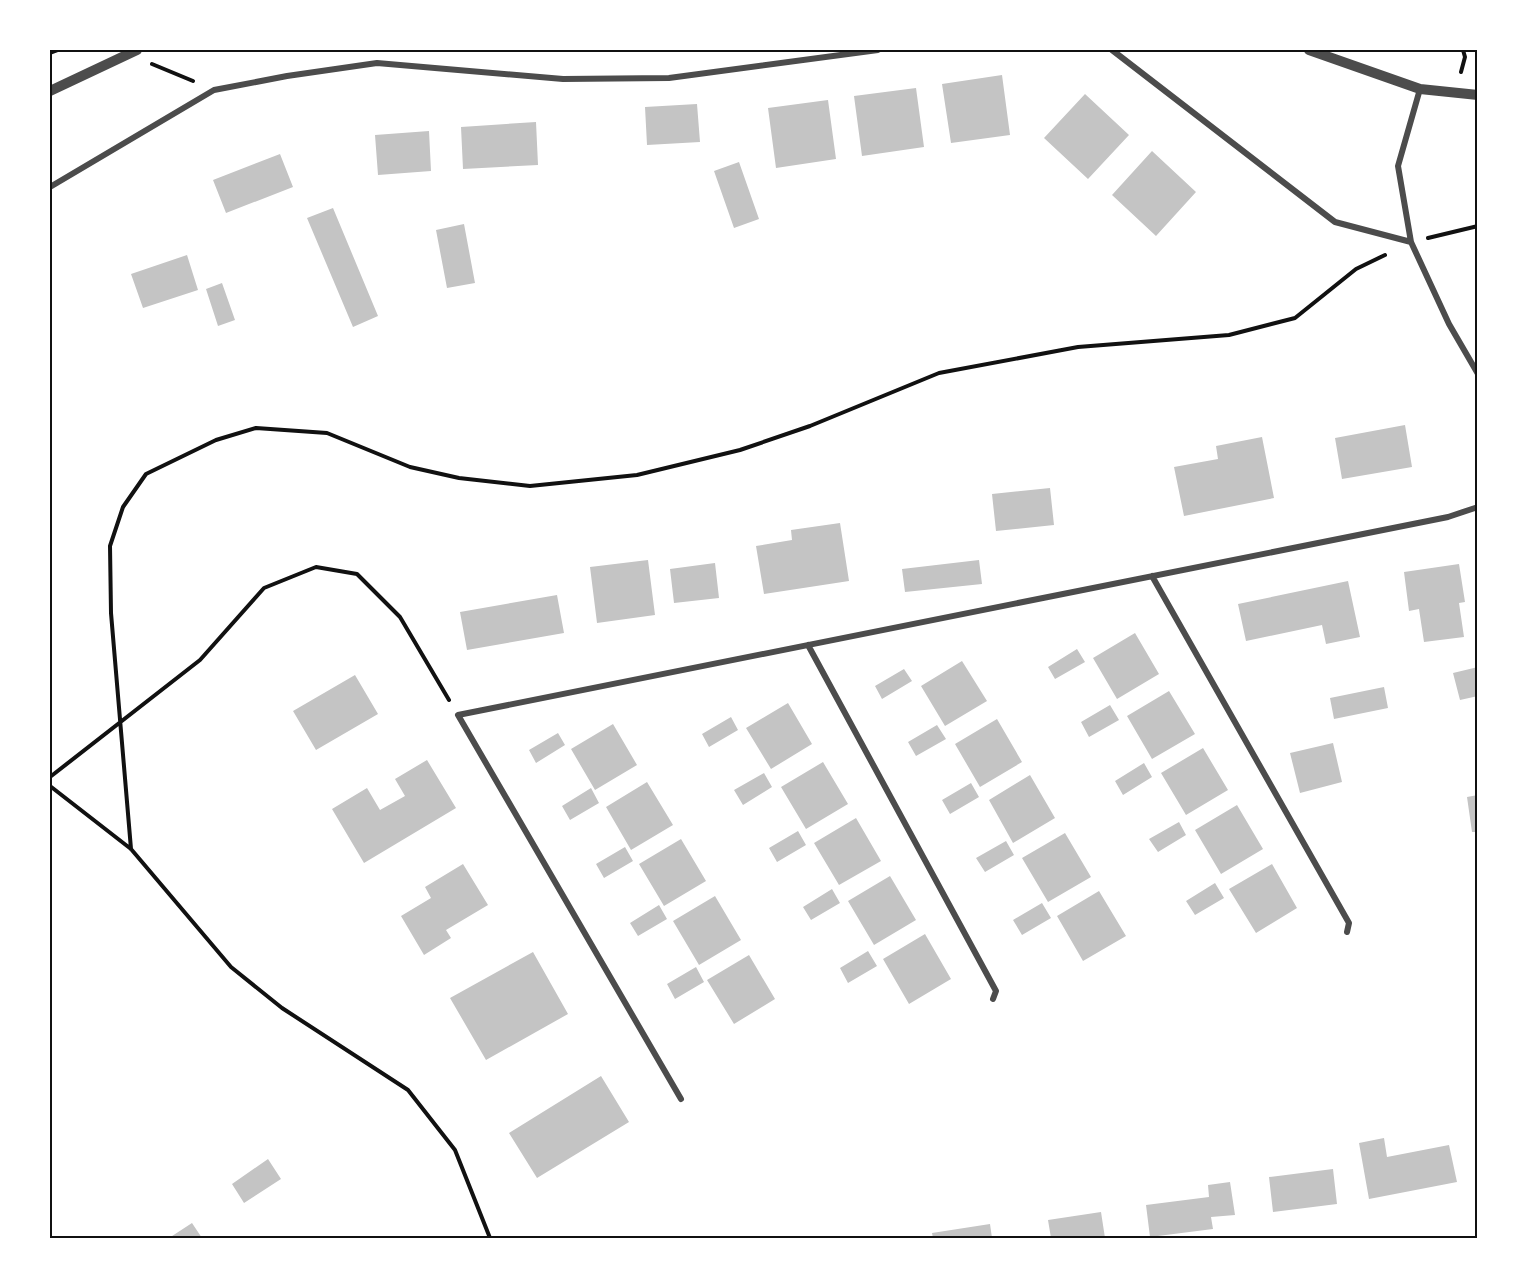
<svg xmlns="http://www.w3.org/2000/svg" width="1527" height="1288" font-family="'Varela Round',sans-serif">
<rect width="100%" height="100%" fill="#fff"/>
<path fill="#c4c4c4" d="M1002 75 1010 135 951 143 942 84Z
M916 88 924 147 862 156 854 96Z
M1085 94 1129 135 1088 179 1044 138Z
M828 100 836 159 776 168 768 108Z
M697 104 700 142 647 145 645 107Z
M536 122 538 165 463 169 461 127Z
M429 131 431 171 378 175 375 135Z
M1152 151 1196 192 1156 236 1112 195Z
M280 154 293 187 226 213 213 180Z
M739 162 759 219 734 228 714 171Z
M333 208 378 316 353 327 307 218Z
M464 224 475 283 447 288 436 230Z
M187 255 198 290 143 308 131 274Z
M222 283 235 320 218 326 206 289Z
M1405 425 1412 467 1342 479 1335 438Z
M1262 437 1274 498 1184 516 1174 467 1218 459 1216 446Z
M1050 488 1054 525 996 531 992 494Z
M840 523 849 581 764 594 756 546 792 540 791 530Z
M648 560 655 615 597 623 590 567Z
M979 560 982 584 905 592 902 569Z
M715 563 719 598 674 603 670 569Z
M1459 564 1465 602 1459 603 1464 637 1424 642 1419 609 1409 611 1404 572Z
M1348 581 1360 637 1326 644 1322 625 1246 641 1238 604Z
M557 595 564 633 467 650 460 612Z
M1135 633 1159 674 1117 699 1093 658Z
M1077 649 1085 662 1055 679 1048 667Z
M962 661 987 701 945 726 921 686Z
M1478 667V696L1460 700 1453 673Z
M904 669 912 681 882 699 875 686Z
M355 675 378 714 316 750 293 711Z
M1384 687 1388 708 1334 719 1330 698Z
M1169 691 1195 734 1152 759 1127 716Z
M788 703 812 744 771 769 746 728Z
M1110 705 1119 720 1089 737 1081 722Z
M731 717 738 730 709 747 702 734Z
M997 719 1022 762 980 787 955 744Z
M613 724 637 765 595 790 571 749Z
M937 725 946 739 916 756 908 742Z
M558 733 565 745 536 763 529 750Z
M1333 743 1342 782 1300 793 1290 753Z
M1203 748 1228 790 1186 815 1161 773Z
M427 760 456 808 364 863 332 809 367 788 380 810 405 796 395 779Z
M823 762 848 804 806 829 781 787Z
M1144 763 1152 777 1123 795 1115 781Z
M764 773 772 787 743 805 734 790Z
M1030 775 1055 818 1013 843 989 800Z
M647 782 673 825 631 850 606 807Z
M971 783 979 797 950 814 942 800Z
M591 788 599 803 570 820 562 806Z
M1478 795V832H1472L1467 797Z
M1237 805 1263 849 1221 874 1195 830Z
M856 818 881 861 839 885 814 843Z
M1179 822 1186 835 1158 852 1149 839Z
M798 831 806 845 777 862 769 848Z
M1065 833 1091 877 1048 902 1022 858Z
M681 839 706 881 664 906 639 864Z
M1006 841 1014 855 985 872 976 858Z
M625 847 633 861 604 878 596 864Z
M463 864 488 905 446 930 451 938 424 955 401 916 431 898 425 887Z
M1272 864 1297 908 1256 933 1229 889Z
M890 876 916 920 874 945 848 901Z
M1215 883 1224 898 1195 915 1186 901Z
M832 889 840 903 811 920 803 907Z
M1099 891 1126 936 1083 961 1057 916Z
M715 896 741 940 699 965 673 921Z
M1042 903 1051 918 1022 935 1013 920Z
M659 905 667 919 638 936 630 923Z
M925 934 951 979 909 1004 883 959Z
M868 951 877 966 848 983 840 968Z
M533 952 568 1014 486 1060 450 998Z
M749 955 775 999 734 1024 707 980Z
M696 967 704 982 675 999 667 984Z
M601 1076 629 1122 537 1178 509 1133Z
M1384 1138 1387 1157 1449 1145 1457 1182 1369 1199 1359 1143Z
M268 1159 281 1179 244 1203 232 1184Z
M1333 1169 1337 1204 1273 1212 1269 1177Z
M1230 1182 1235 1215 1211 1217 1213 1229 1150 1237 1146 1205 1209 1197 1208 1185Z
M1101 1212 1105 1238H1051L1048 1220Z
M192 1223 202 1238H169Z
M990 1224 992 1238H933L932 1233Z"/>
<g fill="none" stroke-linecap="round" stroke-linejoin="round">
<path stroke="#111" stroke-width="4" d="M50 53 58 50
M152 64 193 81
M1461 72 1465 57 1463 50
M1428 238 1478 226
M50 777 200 660 264 588 316 567 357 574 400 617 449 700
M50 786 131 849 231 967 282 1008 408 1090 455 1150 490 1238
M131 849 111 613 110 546 123 507 146 474 216 440 256 428 327 433 410 467 459 478 530 486 637 475 740 450 810 426 939 373 1078 347 1229 335 1295 318 1356 269 1385 255"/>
<path stroke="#4c4c4c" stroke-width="6" d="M1112 50 1335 222 1411 242
M1420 89 1398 166 1411 242 1449 324 1478 374
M50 187 214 90 287 76 377 63 563 79 669 78 878 50
M1152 576 1349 923 1347 932
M808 645 996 991 993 999
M681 1099 458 715 1448 517 1478 507"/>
<path stroke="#4c4c4c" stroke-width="10" d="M1309 50 1420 89 1478 95
M50 91 137 50"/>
</g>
<rect width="1527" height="1288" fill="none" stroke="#ffffff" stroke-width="102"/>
<rect x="51" y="51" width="1425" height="1186" fill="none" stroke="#111" stroke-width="2"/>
</svg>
